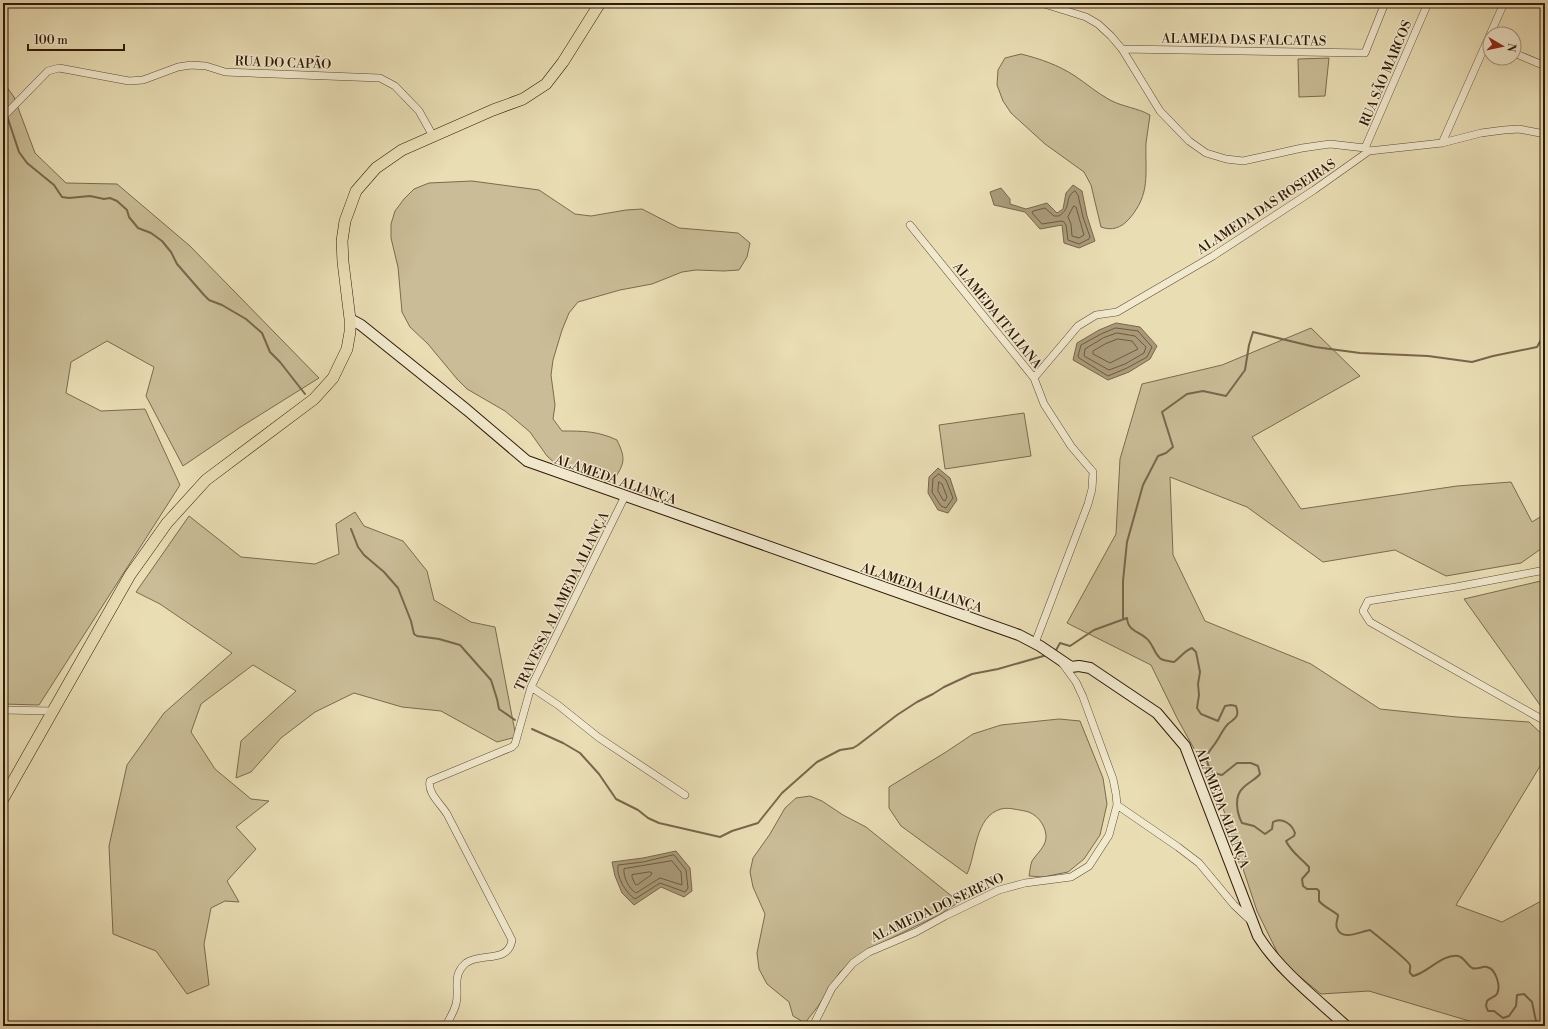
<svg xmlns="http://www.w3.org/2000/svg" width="1548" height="1029" font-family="'Libre Bodoni',serif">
<rect width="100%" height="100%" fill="#e9ddb4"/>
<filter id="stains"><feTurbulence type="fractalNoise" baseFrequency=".005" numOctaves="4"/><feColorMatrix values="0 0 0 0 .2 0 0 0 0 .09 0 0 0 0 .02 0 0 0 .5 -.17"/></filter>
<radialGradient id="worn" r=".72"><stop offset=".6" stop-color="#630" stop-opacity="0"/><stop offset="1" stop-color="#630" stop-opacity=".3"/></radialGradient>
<path fill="#c9bc96" stroke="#7c6a4e" d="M1021 54C1041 59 1058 65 1075 76 1087 84 1097 93 1110 100 1123 107 1138 108 1150 115 1149 124 1147 134 1146 143 1145 174 1151 194 1129 219 1121 228 1112 231 1101 227L1091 185 1084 172 1045 144 1011 113 1003 101 997 85 998 70 1005 58Z
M1329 58 1325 96 1299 97 1298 59Z
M3 82 14 97 35 153 66 183 117 184 190 246 319 378 239 428 183 466 146 396 154 367 107 341 71 362 66 393 101 411 145 409 180 485 39 705 3 704Z
M472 181 539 190 575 214 591 216 626 210 642 209 679 228 738 233 750 243 747 257 739 270 724 271 696 270 682 272 652 284 620 290 578 302 569 313 562 330 553 360 551 375 555 405 553 419 562 431C583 431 598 431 617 440 626 459 625 463 613 481L599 484 570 473 558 466 547 456 530 432 517 421 505 411 467 389 457 379 428 344 410 327 402 312 398 267 391 238V224L395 211 404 199 414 189 429 183Z
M1311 328 1360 376 1252 437 1301 509 1457 486 1511 482 1532 522 1545 514V546L1521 563 1446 576 1395 550 1323 562 1247 507 1170 477 1173 555 1205 621 1311 664 1380 709 1457 717 1529 722 1545 737V758L1456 905 1502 922 1545 899V1026H1486L1369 991 1321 994 1282 962 1257 911 1217 790 1177 718 1151 665 1067 623 1116 534 1120 459 1142 384 1222 365Z
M1024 413 1031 456 945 469 939 425Z
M355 512 364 526 403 541 427 571 434 600 471 622 495 627 516 737 497 742 441 711 402 707 354 693 315 712 281 738 251 772 236 778 241 741 296 691 253 665 201 704 191 732 215 769 251 799 269 801 236 827 256 849 227 881 239 902 225 901 211 908 204 944 209 985 187 994 156 951 113 934 109 846 127 765 164 713 232 653 160 604 136 592 189 516 241 557 315 564 339 554 336 524Z
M1545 580V712L1464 599Z
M1059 719 1080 721 1103 778 1107 804 1100 835 1084 859 1068 872 1043 877 1029 876C1030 872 1030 866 1032 861 1037 853 1047 846 1046 835 1045 824 1036 813 1025 811 1018 810 1008 807 1001 809 975 816 976 855 967 874L901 826 889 808V787L946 752 973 734 1001 725Z
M810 796 822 801 843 815 866 827 959 902 939 915 865 951 840 972 819 1005 805 1023 793 1016 789 1002 767 984 759 969 757 953 765 914 753 887 750 872 753 858 770 834 785 808 796 798Z"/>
<path fill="#aa9a79" stroke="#79664b" d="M1073 185 1082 191 1087 216 1095 241 1079 248 1064 243 1062 225 1040 229 1025 212 994 205 990 192 1001 188 1010 199V204L1026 209 1047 203 1057 213 1063 209 1066 193Z
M1116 323 1140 327 1157 346 1150 359 1129 372 1108 380 1073 360 1077 343 1099 330Z
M938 468 950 478 957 500 948 513 938 510 928 493 929 477Z
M676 851 690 868 692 891 684 897 661 887 634 905 622 893 615 876 612 862 643 858Z"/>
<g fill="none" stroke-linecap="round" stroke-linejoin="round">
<path stroke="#6c5a40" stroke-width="1" d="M1075 191 1078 195 1083 217 1090 237 1089 239 1079 244 1068 240 1066 225 1064 222 1061 221 1042 224 1032 213 1033 211 1045 208 1054 216H1059C1072 207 1064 200 1073 192Z
M1074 206 1076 207 1084 235 1079 238 1072 236 1071 224 1068 217Z
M1116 328 1138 331 1152 347 1147 357 1127 368 1108 376 1079 358 1078 356 1081 345 1101 334Z
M1117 333 1135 336 1146 347 1144 353 1125 364 1109 370 1084 356 1085 349 1103 338Z
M1118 339 1132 341 1138 349 1110 363 1093 354V351L1105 344Z
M939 474 946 480 953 498 946 508 941 506 932 492 933 479Z
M939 482 942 484 947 497 945 501 943 500 938 491Z
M674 855 686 870 688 888 685 892 660 883 635 899C626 893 616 877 618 865L643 862Z
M672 861 681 872 682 885 660 878 636 893C629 889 623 877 624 869Z
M650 872 652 873 651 875 637 885 635 884 632 877V875Z"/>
<path stroke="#79664b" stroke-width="2" d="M3 105 5 112
M7 116 19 152 27 163 54 185 62 197 69 198 90 196 104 199 110 198 117 201 127 210 129 217 138 228 151 233 162 241 171 252 177 264 204 295 209 300 222 305 246 319 262 333 270 352 280 362 305 394
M351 529 358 547 364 555 384 572 398 588 411 621 414 634 417 636 439 639 460 645 491 680 497 699 499 709 515 720
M1123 619V581L1127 542 1143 485 1158 456 1166 453 1173 447 1162 412 1187 394 1203 391 1226 396 1245 370 1249 345 1253 332 1315 347 1360 353 1428 356 1472 362 1493 356 1537 347 1545 333
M1055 652 1060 643 1070 646 1094 630 1127 618C1128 631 1138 631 1146 638 1153 643 1154 654 1161 659 1165 661 1170 661 1174 662 1181 657 1184 651 1192 648L1196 652 1200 672 1198 684 1199 695 1197 708 1201 714 1218 721 1225 706 1231 705 1236 706C1237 709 1238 712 1237 715 1236 719 1231 721 1228 724 1224 728 1221 734 1218 739 1212 750 1203 753 1209 767 1211 772 1216 774 1222 775L1237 763H1251L1258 766 1260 774C1255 780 1247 783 1242 789 1234 797 1237 814 1242 823L1254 826 1265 834 1272 829 1273 822C1282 817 1292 824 1295 833L1294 836 1286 841C1291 852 1301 858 1309 867V871L1302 879 1303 886 1307 889H1317L1319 891V901C1324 907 1332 910 1338 915 1338 919 1335 924 1337 928 1342 942 1361 931 1370 930 1375 934 1409 961 1410 965 1411 968 1409 970 1410 973L1413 976C1428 973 1441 954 1458 956 1464 957 1467 965 1472 968 1477 970 1482 966 1487 967 1496 969 1501 986 1497 994 1495 997 1490 998 1487 1001L1486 1006 1488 1011H1494L1503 1018 1509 1016 1516 1006 1517 995 1524 994 1532 1002 1537 1026
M532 729 563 743 580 753 599 774 616 799 638 810 648 818 659 823 720 837 732 831 758 823 782 793 817 762 840 750 853 748 858 745 897 715 917 702 933 694 944 687 972 674 998 669 1047 655"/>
<g stroke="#5e4a32" stroke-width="8">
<path id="street" d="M1041 3 1086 17 1098 24 1111 36 1122 49 1160 111 1189 141 1206 153 1226 159 1243 161 1302 148 1330 144 1365 148
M1122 49 1365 53 1385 3
M1514 53 1545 66
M3 117 48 71 59 68 129 81 143 80 178 67 191 65 206 66 225 72 380 78 395 86 419 111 433 136
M1442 143 1504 3
M1368 150 1365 148 1428 3
M910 225 1034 378 1044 404 1071 446 1093 472 1092 489 1088 504 1035 643
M1034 378 1078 326 1096 315 1117 312 1213 256 1314 190 1369 151 1442 143 1481 133 1504 130 1519 129 1545 134
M1545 570 1456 587 1368 601 1363 611 1370 622 1545 721
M531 687 558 705 598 737 685 795
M3 710 52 711
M1117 805 1178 847 1199 863 1234 905 1251 921
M446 1026C449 1019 454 1012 456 1004 460 989 451 976 466 963 481 952 508 964 512 940L447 814C441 804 427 793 430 781L512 747 515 744 531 687 625 496
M813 1026 832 988 853 963 869 952 916 932 945 916 999 890 1025 883 1071 877 1089 866 1109 835 1117 805 1116 794 1113 779 1083 697 1076 682 1062 663"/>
</g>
<g stroke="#2f1906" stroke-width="12">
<path id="secondary" d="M350 319 361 325 467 410 527 461 1019 635 1040 646 1071 667 1079 666 1090 668 1157 713 1185 746 1258 936C1280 971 1316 998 1346 1026"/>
</g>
<g stroke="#2f1906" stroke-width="12">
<path id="primary" d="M3 799 130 575 167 523 206 480 314 399 333 378 347 349 350 332V319L343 262 342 241 345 221 356 191 376 168 402 150 493 110 523 99 546 84 563 62 600 3"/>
</g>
<use href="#street" stroke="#f1e9ce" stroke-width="7"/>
<use href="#secondary" stroke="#f1e9ce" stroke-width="10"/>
<use href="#primary" stroke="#e9ddb4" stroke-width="11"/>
</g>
<g text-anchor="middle" stroke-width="3" stroke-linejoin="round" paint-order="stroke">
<g font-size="13" fill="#2f1906" stroke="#f1e9ce">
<text transform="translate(1244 39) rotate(1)" y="5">ALAMEDA DAS FALCATAS</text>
<text transform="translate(283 62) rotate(2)" y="5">RUA DO CAPÃO</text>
<text transform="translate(1385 73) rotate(-67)" y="5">RUA SÃO MARCOS</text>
<text transform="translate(1266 206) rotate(-33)" y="5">ALAMEDA DAS ROSEIRAS</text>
<text transform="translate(998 315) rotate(51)" y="5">ALAMEDA ITALIANA</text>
<text transform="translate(616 479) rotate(19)" y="5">ALAMEDA ALIANÇA</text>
<text transform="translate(922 587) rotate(19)" y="5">ALAMEDA ALIANÇA</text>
<text transform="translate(561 601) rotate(-64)" y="5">TRAVESSA ALAMEDA ALIANÇA</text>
<text transform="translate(1223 808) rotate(69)" y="5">ALAMEDA ALIANÇA</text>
<text transform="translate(937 907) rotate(-25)" y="5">ALAMEDA DO SERENO</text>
</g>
</g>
<rect width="1548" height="1029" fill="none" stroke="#e9ddb4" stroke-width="16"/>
<rect x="4" y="4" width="1540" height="1021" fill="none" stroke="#2f1906" stroke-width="2"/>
<rect x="8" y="8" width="1532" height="1013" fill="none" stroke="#2f1906"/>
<g transform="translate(1502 46) rotate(99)"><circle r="19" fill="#f1e9ce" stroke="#a3967e"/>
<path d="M0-3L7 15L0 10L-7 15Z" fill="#8f2418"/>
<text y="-6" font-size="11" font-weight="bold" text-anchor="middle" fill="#2f1906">N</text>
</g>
<path d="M28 44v6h96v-6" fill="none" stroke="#2f1906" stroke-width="2"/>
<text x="34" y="44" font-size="12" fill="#2f1906" stroke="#f1e9ce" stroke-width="3" paint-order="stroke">100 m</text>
<rect width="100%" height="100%" filter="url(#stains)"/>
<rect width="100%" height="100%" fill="url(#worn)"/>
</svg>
